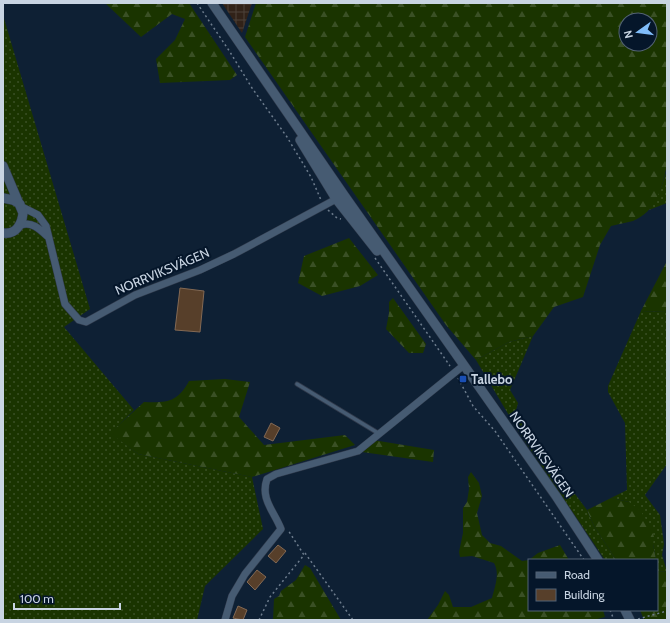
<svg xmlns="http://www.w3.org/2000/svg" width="670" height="623" font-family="Cabin,sans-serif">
<defs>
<pattern id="industrial-grid" width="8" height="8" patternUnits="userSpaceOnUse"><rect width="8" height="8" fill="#312218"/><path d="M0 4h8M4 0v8" fill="none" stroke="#4d4139"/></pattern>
<pattern id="grass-dots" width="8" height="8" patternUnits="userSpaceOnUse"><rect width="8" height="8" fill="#1a3400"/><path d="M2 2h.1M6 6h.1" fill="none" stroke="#3a5025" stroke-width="1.8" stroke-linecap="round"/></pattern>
<pattern id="forest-firs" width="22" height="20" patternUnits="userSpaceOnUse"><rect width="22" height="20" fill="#1a3400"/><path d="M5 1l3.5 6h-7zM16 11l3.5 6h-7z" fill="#3a5025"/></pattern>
</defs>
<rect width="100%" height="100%" fill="#0e2034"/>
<path fill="url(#industrial-grid)" d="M222 3H252L242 33Z"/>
<path fill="url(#grass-dots)" d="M3 15 90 309 64 327 134 410 111 433 138 454 252 477 263 529 205 586 197 620H3Z
M666 173 667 203 649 210 661 188Z
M641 311 667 312V464L645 495 660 515 664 544 662 555 667 572 658 571 653 544 629 502 611 498 627 490 625 423 608 392V386Z
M533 336 510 390 518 403 515 414 587 510 594 526 616 560H605L522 437 476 360 509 342Z"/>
<path fill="url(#forest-firs)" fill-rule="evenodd" d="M105 3H189L237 75 230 80 160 83 156 59 175 40 185 19 172 14 141 37Z
M256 3H667V164C663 186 656 212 633 221 626 223 618 224 611 226L600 245 583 297 554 307 533 336 509 342 476 360 446 325 245 37ZM626 20H650V44H626Z
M349 238 378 275 360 286 322 296 298 283 304 256Z
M667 261V312L641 311Z
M393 298 426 344 423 353H409L386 329 389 313V302Z
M225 379 250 382 239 417 264 445 345 435 355 445 252 477 138 454 110 433 144 402C167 403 178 402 189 381Z
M373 440 434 450 433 462 362 452Z
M471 472 479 483 482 496 477 513 482 535 490 543 501 546 522 561 529 560V610H603L605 617 593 620H427L438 605 445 591 449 595 453 607H471L492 598C495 587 500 573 494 563L472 556 460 557 459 552 463 533V508L467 502 469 489 468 477Z
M611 498 629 502 640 510 650 526 654 537 653 544 656 560H616L594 526 587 510Z
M560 545 569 560H529L538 553Z
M305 565 310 568 341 620H273L274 599 279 596 281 591 296 580Z
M657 565 658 571 667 572V620H644L640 610H657Z"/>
<path fill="#573f2a" stroke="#836954" d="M180 288 204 291 200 332 175 330Z
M271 423 280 428 273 441 264 437Z
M278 545 286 551 276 563 268 556Z
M257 570 266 577 255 590 247 582Z
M238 606 247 610 243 620 233 618Z"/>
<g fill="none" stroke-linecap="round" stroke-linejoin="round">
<g stroke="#303a4b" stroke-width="5">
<path id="service" d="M297 384 378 433"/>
</g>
<g stroke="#303a4b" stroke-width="8">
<path id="minor" d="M22 207 38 215 46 226 65 304 79 320 86 322 135 295 200 270 234 254 340 197
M21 225C31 221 40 229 47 236
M225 620 232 596 245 574 281 529C274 511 260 499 267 479L276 474 358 451 464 365"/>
</g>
<g stroke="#303a4b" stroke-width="10">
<path id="tertiary" d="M212 3 344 195 556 496 598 560
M300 140 336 199 377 251
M3 166 23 213C22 224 16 235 3 233
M3 198 13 200 20 204
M625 610 630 620"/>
</g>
<path stroke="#6d7c8d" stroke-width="1.5" stroke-dasharray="2 3" stroke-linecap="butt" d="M197 3 230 52 252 88 287 137 311 177 321 200
M328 210 337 218 341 219
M375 258 450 366
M458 378 473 406 495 431 584 560
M305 553 353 620
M610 610 614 620
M638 619 667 611
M259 620 270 597 304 555 288 530"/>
<use href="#service" stroke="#465b72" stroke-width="3.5"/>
<use href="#minor" stroke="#465b72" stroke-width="7"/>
<use href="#tertiary" stroke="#465b72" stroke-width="9"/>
</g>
<rect fill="#1a4fb4" stroke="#05162a" stroke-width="1.5" x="459" y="375" width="8" height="8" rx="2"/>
<g text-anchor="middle" stroke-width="4" stroke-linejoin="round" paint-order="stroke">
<g font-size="13" fill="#c8d4e2" stroke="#05162a">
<text transform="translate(162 271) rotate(-23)" y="5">NORRVIKSVÄGEN</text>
<text transform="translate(542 454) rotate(55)" y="5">NORRVIKSVÄGEN</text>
</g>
<g font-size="13" font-weight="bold" fill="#c8d4e2" stroke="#05162a" text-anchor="start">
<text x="471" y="384">Tallebo</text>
</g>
</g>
<rect width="670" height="623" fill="none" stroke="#c8d4e2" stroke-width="8"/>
<rect x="528" y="559" width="130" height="52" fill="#05162a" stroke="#536274"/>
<rect x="536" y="572" width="20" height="6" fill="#465b72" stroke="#536274"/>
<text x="564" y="579" font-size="12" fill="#c8d4e2">Road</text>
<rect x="536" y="589" width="20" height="12" fill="#573f2a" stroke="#536274"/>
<text x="564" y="599" font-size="12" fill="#c8d4e2">Building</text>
<g transform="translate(638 32) rotate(256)"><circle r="19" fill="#05162a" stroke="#536274"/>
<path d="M0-3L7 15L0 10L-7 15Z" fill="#80bdfa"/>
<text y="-6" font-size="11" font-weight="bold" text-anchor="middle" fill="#c8d4e2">N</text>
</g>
<path d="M14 603v6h106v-6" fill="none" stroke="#c8d4e2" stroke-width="2"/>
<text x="20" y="603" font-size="12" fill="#c8d4e2" stroke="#05162a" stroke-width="3" paint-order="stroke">100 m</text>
</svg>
